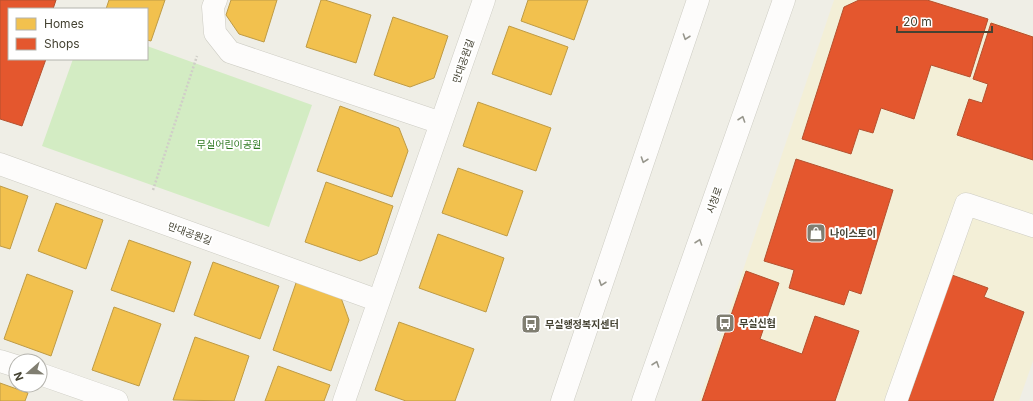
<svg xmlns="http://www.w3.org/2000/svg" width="1033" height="401" font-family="Inter,'Noto Sans KR',sans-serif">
<rect width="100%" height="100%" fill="#efeee6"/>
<path fill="#f3efd7" d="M834 0H931L1033 36V361L1019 401H699Z"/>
<path fill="#d3ecc3" d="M147 46 312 105 269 227 42 146 73 59H147Z"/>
<path fill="#f2c14e" stroke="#be9b46" d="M109 0H165L151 41 147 40V9H106Z
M231 0H277L264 42 239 34 226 15Z
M321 0H325L371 15 356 63 306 47Z
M528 0H588L574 40 521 21Z
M393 17 448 36 434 78 410 87 374 75Z
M509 26 568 47 551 95 492 74Z
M478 102 551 128 536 171 463 146Z
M340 106 399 128 408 151 392 197 317 171Z
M458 168 523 191 507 236 442 213Z
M326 182 393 206 377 254 360 261 305 242Z
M0 186 28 196 10 249 0 246Z
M56 203 103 220 86 269 38 251Z
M438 234 504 258 486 312 419 288Z
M129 240 191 262 174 312 111 290Z
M213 262 279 286 260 339 194 315Z
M27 274 73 291 51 356 4 339Z
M297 280 340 295 349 320 331 371 273 350Z
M114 307 161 324 139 386 92 370Z
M399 322 474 349 455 401H406L375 390Z
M195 337 249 356 234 401 173 400Z
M278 366 330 385 324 401H265Z
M0 383 28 393 25 401H0Z"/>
<path fill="#e4572e" stroke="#b4512f" d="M0 0H56L53 9H9V59H46L22 126 0 119Z
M859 0H927L988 19 970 77 931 65 914 119 881 108 873 133 859 129 851 154 802 139 844 7Z
M991 23 1033 37V160L957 135 969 99 982 103 988 84 973 79Z
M796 159 893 190 861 294 849 290 844 305 789 288 794 270 764 261Z
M746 271 779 283 760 339 802 354 815 316 859 331 835 401H702Z
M952 275 988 288 984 297 1024 312 993 401H908Z"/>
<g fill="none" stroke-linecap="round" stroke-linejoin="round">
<g stroke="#cdccc3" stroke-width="23">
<path id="minor" d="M216 0 213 7 215 33 230 52 441 123
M0 164 379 301
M0 361 16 366
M40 374 117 401
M344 401 484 0
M562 401 698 0
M643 401 784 0
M896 401 966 204 1033 226"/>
</g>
<path stroke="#d0cec8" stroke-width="2.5" stroke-dasharray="2 2" stroke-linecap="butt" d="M153 190 197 56"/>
<use href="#minor" stroke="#fdfcfb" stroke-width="22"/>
</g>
<defs><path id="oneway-chevron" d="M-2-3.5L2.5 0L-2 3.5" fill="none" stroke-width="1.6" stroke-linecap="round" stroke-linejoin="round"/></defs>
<g stroke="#97968c">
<use href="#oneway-chevron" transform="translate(686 37) rotate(109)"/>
<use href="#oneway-chevron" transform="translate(742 119) rotate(-71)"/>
<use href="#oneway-chevron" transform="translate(644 160) rotate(109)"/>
<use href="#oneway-chevron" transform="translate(699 242) rotate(-71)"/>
<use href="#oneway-chevron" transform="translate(602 283) rotate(109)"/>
<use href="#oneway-chevron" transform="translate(656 364) rotate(-71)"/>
</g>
<defs>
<g id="shop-square" transform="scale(1)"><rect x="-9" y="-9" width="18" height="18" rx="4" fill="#807e71" stroke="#fff"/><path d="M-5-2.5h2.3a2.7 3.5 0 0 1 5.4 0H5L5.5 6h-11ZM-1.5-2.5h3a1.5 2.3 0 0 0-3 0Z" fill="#fff"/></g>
<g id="bus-square" transform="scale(1)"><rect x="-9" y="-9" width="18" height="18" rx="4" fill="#807e71" stroke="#fff"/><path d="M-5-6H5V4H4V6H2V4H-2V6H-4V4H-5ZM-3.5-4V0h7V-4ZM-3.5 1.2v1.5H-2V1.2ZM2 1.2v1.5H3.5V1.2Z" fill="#fff"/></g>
</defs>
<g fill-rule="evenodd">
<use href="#shop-square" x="816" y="233"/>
<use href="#bus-square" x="725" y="323"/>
<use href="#bus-square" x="531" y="324"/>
</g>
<g text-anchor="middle" stroke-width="4" stroke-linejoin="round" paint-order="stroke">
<g font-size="10" fill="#444232" stroke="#fff">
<text transform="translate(463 61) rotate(-71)" y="4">만대공원길</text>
<text transform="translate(714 200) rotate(-71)" y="4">시청로</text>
<text transform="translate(190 233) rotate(20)" y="4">만대공원길</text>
</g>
<g font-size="10" fill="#2e7a22" stroke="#fff">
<text x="229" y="148">무실어린이공원</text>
</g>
<g font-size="10" font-weight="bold" fill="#444232" stroke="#fff" text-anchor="start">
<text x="830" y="237">나이스토이</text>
<text x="739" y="327">무실신협</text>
<text x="545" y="328">무실행정복지센터</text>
</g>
</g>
<rect x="8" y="8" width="140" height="52" fill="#ffffff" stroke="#b4b3ad"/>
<rect x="16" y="18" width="20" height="12" fill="#f2c14e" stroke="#b4b3ad"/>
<text x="44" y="28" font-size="12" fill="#444232">Homes</text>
<rect x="16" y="38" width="20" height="12" fill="#e4572e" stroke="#b4b3ad"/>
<text x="44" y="48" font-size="12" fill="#444232">Shops</text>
<g transform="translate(28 373) rotate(250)"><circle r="19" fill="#ffffff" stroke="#b4b3ad"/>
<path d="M0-3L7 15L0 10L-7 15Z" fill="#807e71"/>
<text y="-6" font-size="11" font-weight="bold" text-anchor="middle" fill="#444232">N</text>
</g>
<path d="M897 26v6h95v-6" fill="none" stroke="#444232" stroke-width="2"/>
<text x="903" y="26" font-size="12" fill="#444232" stroke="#ffffff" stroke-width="3" paint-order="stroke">20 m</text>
</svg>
